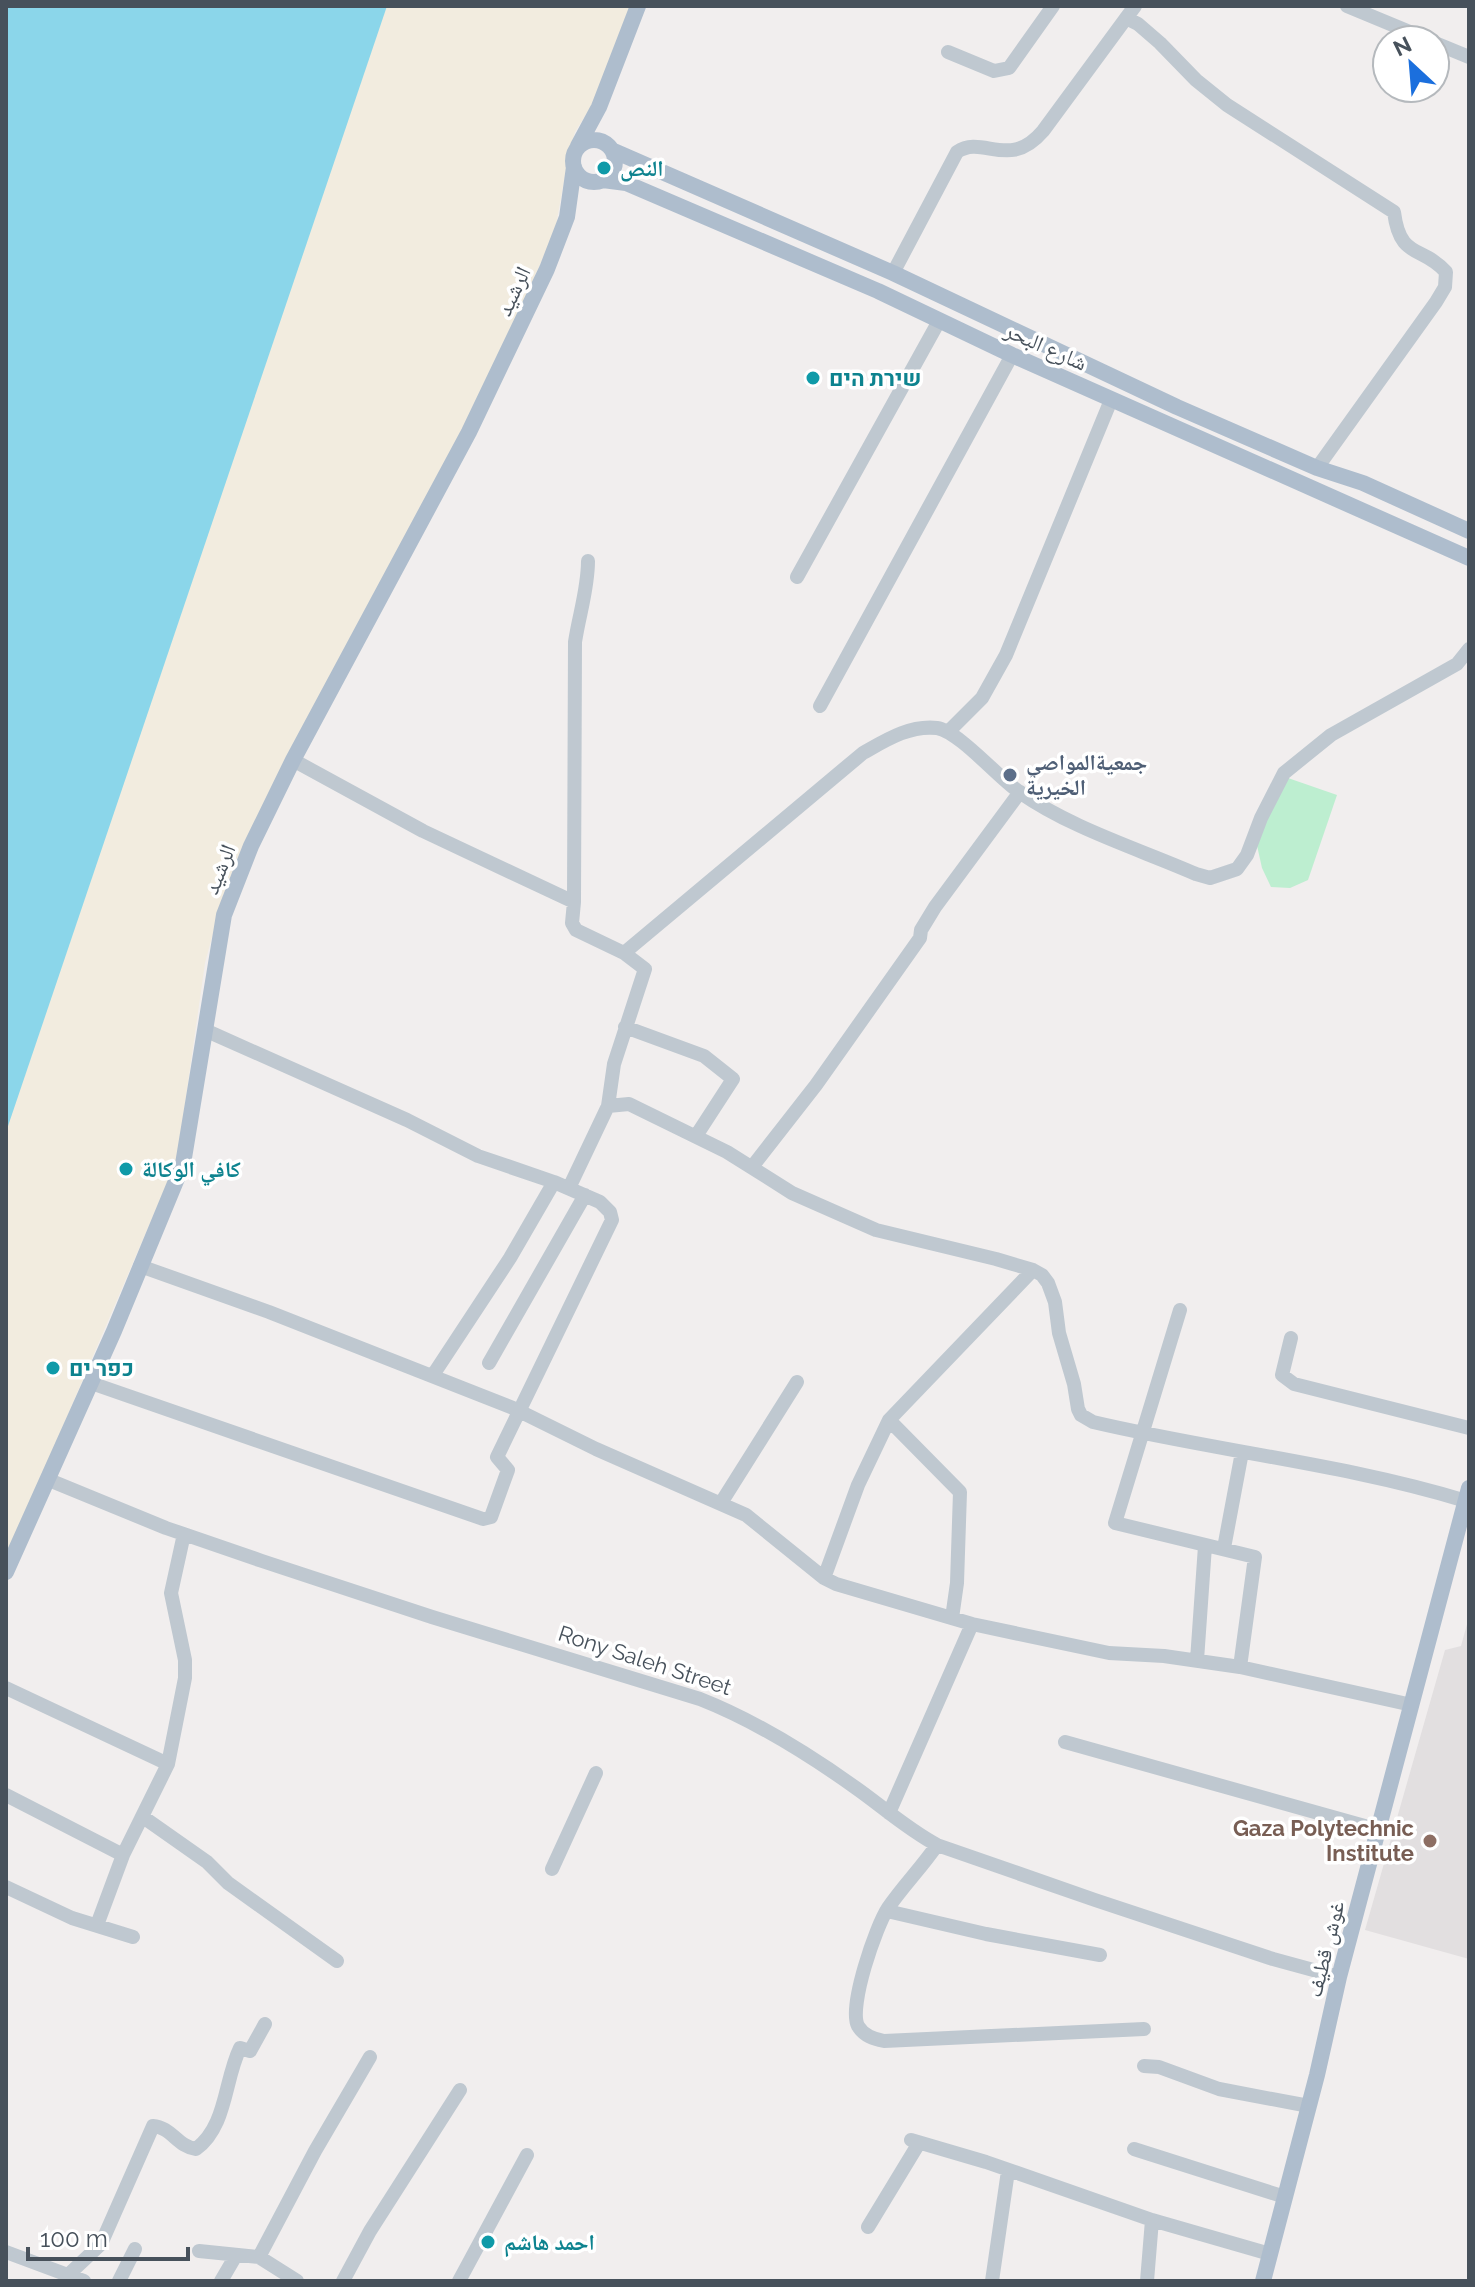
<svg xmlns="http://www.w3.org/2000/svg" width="1475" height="2287" font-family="Raleway,'Noto Naskh Arabic',Heebo,sans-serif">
<rect width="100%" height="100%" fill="#f1eeee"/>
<path fill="#e2dfe0" d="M1469 1617V1959L1365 1930 1445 1650 1461 1646Z"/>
<path fill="#bdeed0" d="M1288 778 1337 795 1308 880 1290 888 1271 887 1262 868 1256 841Z"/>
<path fill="#f2ecdf" d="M364 6H630L592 105 575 132 569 153 555 231 503 347 420 514 317 701 239 855 223 896 205 963 177 1160 6 1559V1012Z"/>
<path fill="#8bd6ea" d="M6 6H387L6 1132Z"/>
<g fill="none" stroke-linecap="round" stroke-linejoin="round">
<path stroke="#bfc8d0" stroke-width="14" d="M1347 6 1429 40
M1126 18 1138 24 1160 43 1196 80 1227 105 1394 212C1400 260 1422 245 1446 272L1445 287 1436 302 1317 468
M1435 43 1469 57
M948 52 994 71 1009 68 1053 6
M893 273 957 152C983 134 1009 171 1043 131L1135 6
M797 577 939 321
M820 706 1012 355
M949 731 982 698 1006 655 1111 400
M293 760 423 831 574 902
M624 953 863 753C886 740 909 725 937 728 958 731 998 777 1018 791 1070 828 1139 849 1196 874L1210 878 1237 869 1247 855 1261 818 1284 773 1331 735 1457 664 1469 649
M625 1027 704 1056 733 1079 696 1136
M608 1106 629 1104 727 1152 792 1193 876 1230 996 1259 1033 1270 1042 1275 1048 1283 1055 1302 1059 1333 1074 1384 1078 1409 1081 1415 1093 1422C1216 1451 1345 1464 1466 1501
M752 1167 816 1085 920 938 921 930 935 907 1020 792
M569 1188 608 1106 614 1064 645 969 624 953 576 930 572 923 574 902 575 642C579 615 588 589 588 561
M140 1266 269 1312 513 1408 596 1449 746 1515 824 1578 836 1584 972 1624 1109 1653 1164 1656 1240 1667 1412 1705
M1180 1310 1115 1523 1255 1557 1240 1667
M1291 1338 1282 1375 1294 1384 1469 1428
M489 1363 585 1195
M433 1375 510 1258 554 1182
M91 1383 483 1519 491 1517 508 1470 497 1457 612 1220 610 1212 600 1202 554 1182 478 1156 407 1120 207 1031
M889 1420 960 1492 957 1583 952 1618
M49 1480 166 1528 262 1561 432 1617 700 1699C756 1721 807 1753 856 1788 883 1807 907 1829 937 1845L1095 1900 1273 1959 1339 1977
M721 1503 797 1382
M1224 1548 1242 1452
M824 1578 858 1485 889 1420 1033 1270
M1197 1660 1205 1546
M6 1688 168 1764
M1065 1742 1379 1830
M6 1795 123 1855
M889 1813 972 1624
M143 1817 207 1862 228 1883 337 1961
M937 1845C922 1867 903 1886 888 1908 876 1926 848 2007 858 2026 864 2036 874 2039 884 2041L1144 2029
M552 1869 596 1773
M6 1887 72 1918 133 1937
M887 1911 986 1934 1100 1955
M97 1925 123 1855 168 1764 185 1678V1660L171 1593 184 1534
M1144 2066 1159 2067 1219 2089 1309 2106
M911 2140 986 2162 1152 2220 1270 2254
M1134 2149 1285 2197
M868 2227 919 2143
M199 2251 259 2257 297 2281
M6 2252 84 2281
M259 2257 315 2151 370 2057
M68 2275 101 2244 153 2126C171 2127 178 2147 196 2149 227 2126 224 2081 240 2048L250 2051 265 2024
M119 2281 135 2249
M221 2281 235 2257
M343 2281 370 2231 460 2090
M459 2281 527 2155
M992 2281 1008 2171
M1147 2281 1152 2220"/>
<path stroke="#aebdcd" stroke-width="16" d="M573 161a21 21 0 1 1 42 0a21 21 0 1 1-42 0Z
M578 146 599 107 638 6
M614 151 893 273 1177 407 1317 468 1363 483 1469 531
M603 180 626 183 878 291 1012 355 1469 558
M6 1572 114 1331 183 1164 224 915 251 846 293 760 469 432 547 269 567 217 574 167
M1263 2281 1317 2075 1339 1977 1469 1488"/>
</g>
<g fill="#0f9aa8" stroke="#fff" stroke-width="3">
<circle cx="604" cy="168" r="8"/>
<circle cx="813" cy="378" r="8"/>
<circle cx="126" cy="1169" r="8"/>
<circle cx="53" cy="1368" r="8"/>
<circle cx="488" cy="2242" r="8"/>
</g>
<circle fill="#5c6f8a" stroke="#fff" stroke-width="3" cx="1010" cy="775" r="8"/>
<circle fill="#8d6e63" stroke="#fff" stroke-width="3" cx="1430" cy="1841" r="8"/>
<g text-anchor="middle" stroke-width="7" stroke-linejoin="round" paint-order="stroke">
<g font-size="22" font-weight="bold" fill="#0d838f" stroke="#fff" text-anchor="start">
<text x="620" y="176">النص</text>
<text x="829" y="386">שירת הים</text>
<text x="142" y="1177">كافي الوكالة</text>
<text x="69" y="1376">כפר ים</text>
<text x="504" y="2250">احمد هاشم</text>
</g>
<g font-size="22" fill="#47515b" stroke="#fff">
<text transform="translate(513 291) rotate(-65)" y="8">الرشيد</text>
<text transform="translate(1046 346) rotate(24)" y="8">شارع البحر</text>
<text transform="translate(219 869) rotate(-68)" y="8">الرشيد</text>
<text transform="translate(645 1660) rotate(18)" y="8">Rony Saleh Street</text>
<text transform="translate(1325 1949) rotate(-76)" y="8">غوش قطيف</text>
</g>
<g font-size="22" font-weight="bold" fill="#4e5e75" stroke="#fff" text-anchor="start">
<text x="1026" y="770">جمعيةالمواصي<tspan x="1026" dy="25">الخيرية</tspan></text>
</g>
<g font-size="22" font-weight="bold" fill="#785e54" stroke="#fff" text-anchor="end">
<text x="1414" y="1836">Gaza Polytechnic<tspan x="1414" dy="25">Institute</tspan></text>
</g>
</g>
<rect width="1475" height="2287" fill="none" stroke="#47515b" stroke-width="16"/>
<g transform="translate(1411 64) rotate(334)"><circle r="38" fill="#ffffff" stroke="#b5b9bd" stroke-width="2"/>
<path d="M0-6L14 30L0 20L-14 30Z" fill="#1b6fdd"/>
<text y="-12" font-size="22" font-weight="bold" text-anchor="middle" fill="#47515b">N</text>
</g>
<path d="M28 2247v12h160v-12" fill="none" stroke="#47515b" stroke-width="4"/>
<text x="40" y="2247" font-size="24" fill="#47515b" stroke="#ffffff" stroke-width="6" paint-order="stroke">100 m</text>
</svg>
